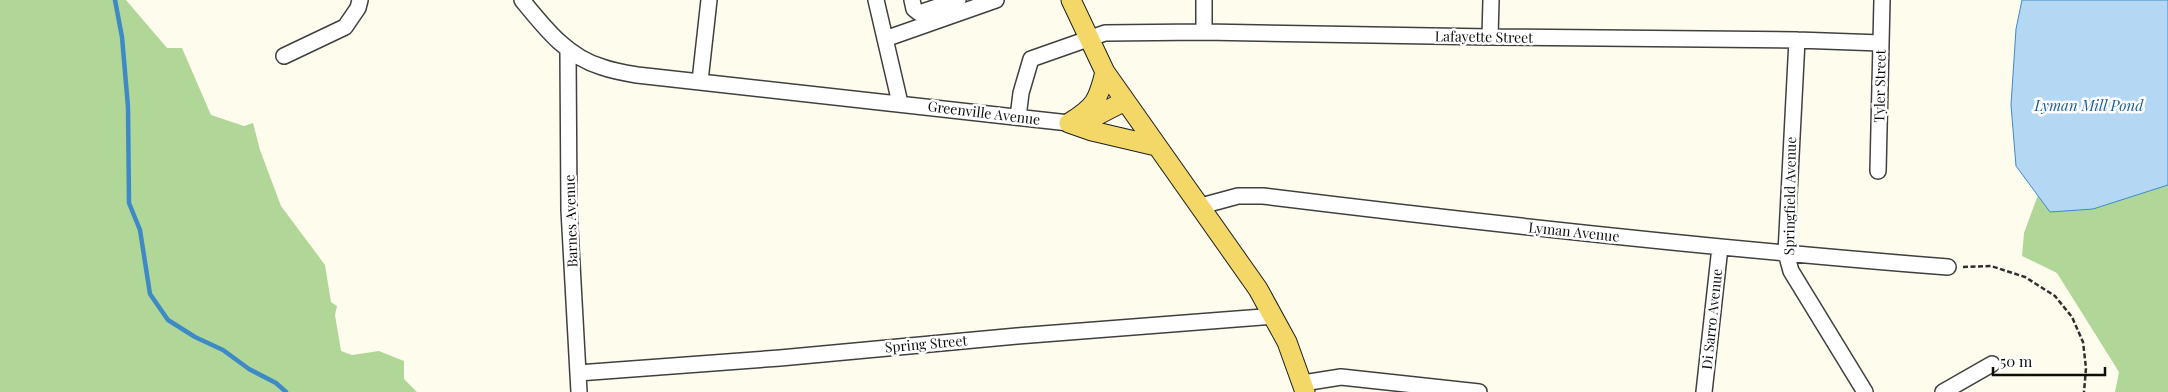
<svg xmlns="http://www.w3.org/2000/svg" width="2168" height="392" font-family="'Playfair Display',serif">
<rect width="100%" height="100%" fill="#fefced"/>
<path fill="#b1d798" d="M0 0H126L167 48H182L211 115 244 126 253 123 260 150 281 206 325 265 331 302 337 306 335 315 341 351 352 355 379 351 404 361V379L417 392H0Z
M2168 177V392H2115L2119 372 2057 273 2022 256 2024 233 2038 195Z"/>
<path fill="#b4d8f3" stroke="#3e8ac7" d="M2022 0H2168V185L2093 209 2050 212 2016 166 2011 105 2016 29Z"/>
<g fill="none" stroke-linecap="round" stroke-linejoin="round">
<path stroke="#3e8ac7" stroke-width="4.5" d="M115 0 122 37 128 107 129 203 140 230 150 294 168 320 195 337 223 350 249 369 276 383 286 392"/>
<g stroke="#404040" stroke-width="18">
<path id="minor" d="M522 0C544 27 567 57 602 67 613 71 625 73 637 75L1069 123 1081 120
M876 0 900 103
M912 0 914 9 919 13 958 0
M1204 0V32
M1490 37 1491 0
M885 39 996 0
M1797 40 1786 253 1791 271 1865 392
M568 51 569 210 579 392
M284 56 345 27 358 8 360 0
M700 81 709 0
M1018 117 1021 93 1031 59 1105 33 1204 32 1490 37 1797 40 1881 43
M1878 171 1882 0
M1201 206 1238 196H1263C1491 224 1719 249 1948 267
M578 373 780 358 1017 336 1274 316
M1303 383 1341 377 1479 392
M1704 392 1720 247
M1943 392 1992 364"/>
</g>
<g stroke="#1e1e1e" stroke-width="21">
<path id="major" d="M1071 0 1105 72 1258 289 1287 342 1305 392
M1090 119 1125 101
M1069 123 1092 131 1156 146
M1069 123C1095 107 1098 101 1105 72"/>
</g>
<path stroke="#2f2f2f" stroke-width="2.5" stroke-dasharray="5 2.5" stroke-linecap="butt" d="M1963 267 1991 266 2025 277 2055 296 2072 317 2083 342 2086 368 2084 392"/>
<use href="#minor" stroke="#fff" stroke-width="15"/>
<use href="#major" stroke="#f3d868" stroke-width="19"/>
</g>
<g text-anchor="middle" stroke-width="5" stroke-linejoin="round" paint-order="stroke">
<g font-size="14" fill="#0d0d0d" stroke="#fff">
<text transform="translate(1484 37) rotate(1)" y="5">Lafayette Street</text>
<text transform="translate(1880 86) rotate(-89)" y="5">Tyler Street</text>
<text transform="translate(984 113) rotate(7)" y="5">Greenville Avenue</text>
<text transform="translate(1790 196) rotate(-89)" y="5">Springfield Avenue</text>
<text transform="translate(571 221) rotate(-92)" y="5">Barnes Avenue</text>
<text transform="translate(1574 232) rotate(6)" y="5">Lyman Avenue</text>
<text transform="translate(1712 319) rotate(-84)" y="5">Di Sarro Avenue</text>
<text transform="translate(926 344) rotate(-5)" y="5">Spring Street</text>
</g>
<g font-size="15" font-style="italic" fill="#1b5c99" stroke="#fff">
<text x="2089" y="111">Lyman Mill Pond</text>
</g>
</g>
<path d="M1993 367v8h112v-8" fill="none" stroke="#0d0d0d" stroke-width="2.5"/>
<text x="2000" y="367" font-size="15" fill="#0d0d0d" stroke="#ffffff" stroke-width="4" paint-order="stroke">50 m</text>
</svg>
